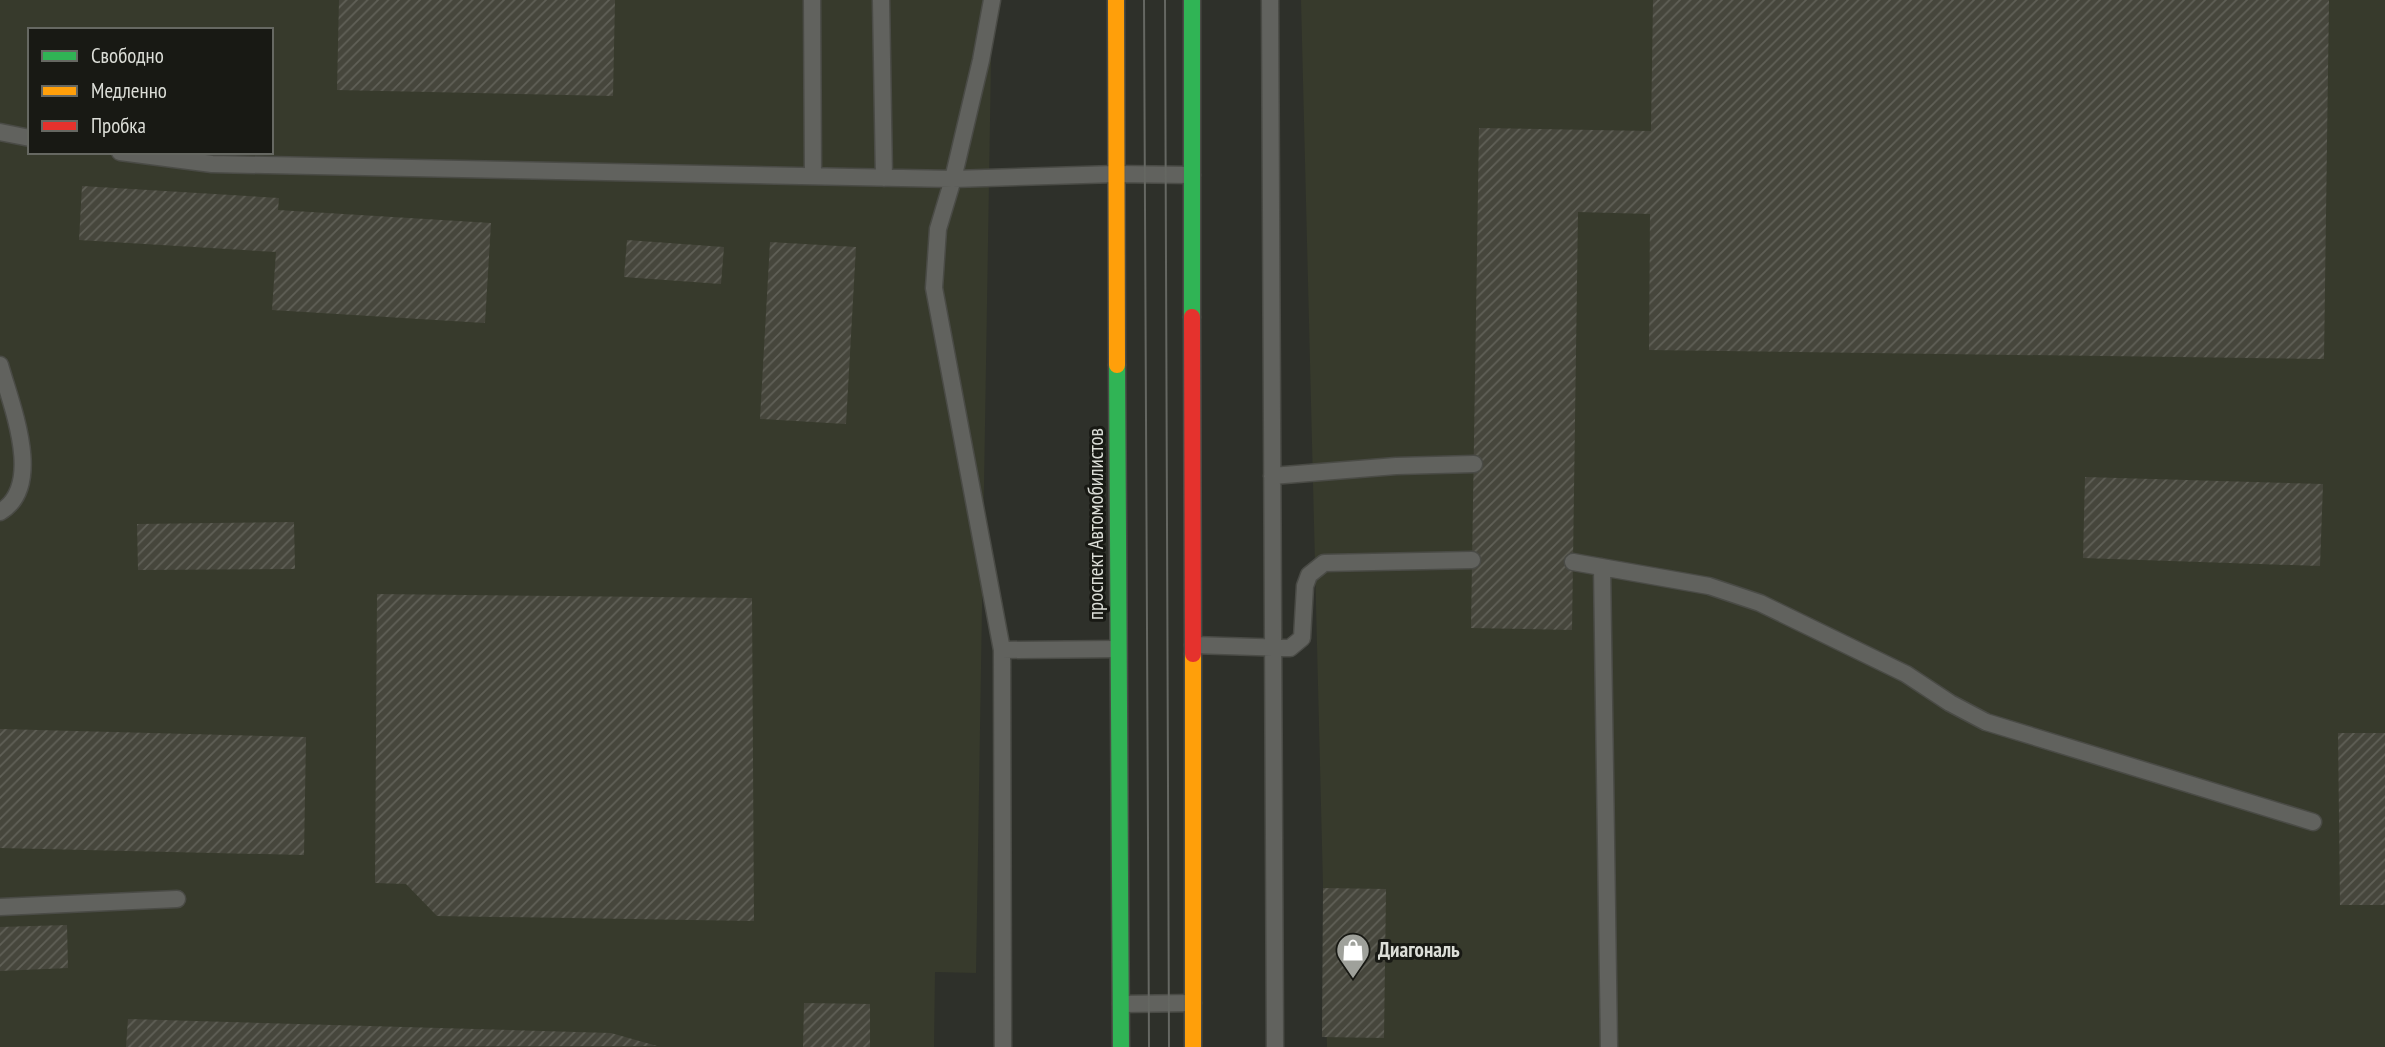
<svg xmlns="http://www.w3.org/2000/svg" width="2385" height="1047" font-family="'PT Sans Narrow',sans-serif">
<defs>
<pattern id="building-hatch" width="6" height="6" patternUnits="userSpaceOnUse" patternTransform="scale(1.75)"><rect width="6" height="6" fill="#46463c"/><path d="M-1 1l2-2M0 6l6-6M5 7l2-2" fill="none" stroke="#606057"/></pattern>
</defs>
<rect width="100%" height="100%" fill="#2e302a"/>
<path fill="#373a2c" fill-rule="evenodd" d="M0 0H992L976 973 935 972 934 1047H0ZM30 30H271V152H30Z
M1301 0H2385V1047H1327Z"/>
<path fill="url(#building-hatch)" d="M339 0H615L613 96 337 90Z
M1653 0H2329L2324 359 1649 350 1650 214 1578 212 1572 630 1471 628 1479 128 1651 131Z
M82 186 279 198 278 210 491 223 485 323 272 310 276 252 79 240Z
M627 240 724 247 721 284 624 277Z
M770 242 856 247 846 424 760 419Z
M2085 477 2323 484 2320 566 2083 558Z
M294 522 295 569 138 570 137 524Z
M377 594 752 598 754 921 437 916 406 884 375 883Z
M0 729 306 737 304 855 0 848Z
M2338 733H2385V905H2340Z
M1323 888 1386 889 1384 1038 1322 1037Z
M67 925 68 968 0 971V927Z
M804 1003 870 1004V1047H803Z
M128 1019 611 1033 657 1046 126 1047Z"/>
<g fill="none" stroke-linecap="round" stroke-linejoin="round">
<g stroke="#4a4b46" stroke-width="19">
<path id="lane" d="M812 0 813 176
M881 0 884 178
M992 0 981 60 953 179 938 229 934 288 1002 650 1117 649
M1270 0 1275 1047
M0 132 30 138
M120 152 212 164 953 179 1116 174 1192 175
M0 365C11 405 45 486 0 512
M1272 476 1396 466 1474 464
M1573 562 1709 586 1760 603 1906 674 1950 703 1986 722 2313 822
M1602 567 1609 1047
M1193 645 1290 648 1302 638 1305 586 1309 575 1324 563 1472 560
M1002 650 1003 1047
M0 907 177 899
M1121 1004 1193 1003"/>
</g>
<g stroke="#4a4b46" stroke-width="19">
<path id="fast" d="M1192 0V317
M1117 365 1121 1047"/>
</g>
<g stroke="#4a4b46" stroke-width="19">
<path id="slow" d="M1116 0 1117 365
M1193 654V1047"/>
</g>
<g stroke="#4a4b46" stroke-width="19">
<path id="jam" d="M1192 317 1193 654"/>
</g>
<use href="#lane" stroke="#61625e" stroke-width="16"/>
<use href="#fast" stroke="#30b455" stroke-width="16"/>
<use href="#slow" stroke="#ff9f0a" stroke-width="16"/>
<use href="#jam" stroke="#e5322d" stroke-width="16"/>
<path stroke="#656762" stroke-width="2" d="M1144 0 1149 1047
M1165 0 1169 1047"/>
</g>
<defs>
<g id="shop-pin" transform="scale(1.75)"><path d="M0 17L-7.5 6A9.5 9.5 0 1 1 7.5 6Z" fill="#9fa19b" stroke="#181914"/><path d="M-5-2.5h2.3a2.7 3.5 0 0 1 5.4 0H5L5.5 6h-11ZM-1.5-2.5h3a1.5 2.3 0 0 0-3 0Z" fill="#fff"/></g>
</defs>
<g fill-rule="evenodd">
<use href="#shop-pin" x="1353" y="950"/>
</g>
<g text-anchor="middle" stroke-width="6" stroke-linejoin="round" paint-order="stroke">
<g font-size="21" fill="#dcded8" stroke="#181914">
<text transform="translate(1096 524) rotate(-90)" y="7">проспект Автомобилистов</text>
</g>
<g font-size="21" font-weight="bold" fill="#dcded8" stroke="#181914" text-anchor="start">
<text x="1378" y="957">Диагональ</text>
</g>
</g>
<rect x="28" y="28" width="245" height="126" fill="#181914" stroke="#666862" stroke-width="2"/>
<rect x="42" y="51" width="35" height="10" fill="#30b455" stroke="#666862" stroke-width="2"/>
<text x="91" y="63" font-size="21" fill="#dcded8">Свободно</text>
<rect x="42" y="86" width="35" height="10" fill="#ff9f0a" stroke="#666862" stroke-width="2"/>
<text x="91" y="98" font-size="21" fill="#dcded8">Медленно</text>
<rect x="42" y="121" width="35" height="10" fill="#e5322d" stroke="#666862" stroke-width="2"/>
<text x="91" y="133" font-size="21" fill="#dcded8">Пробка</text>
</svg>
